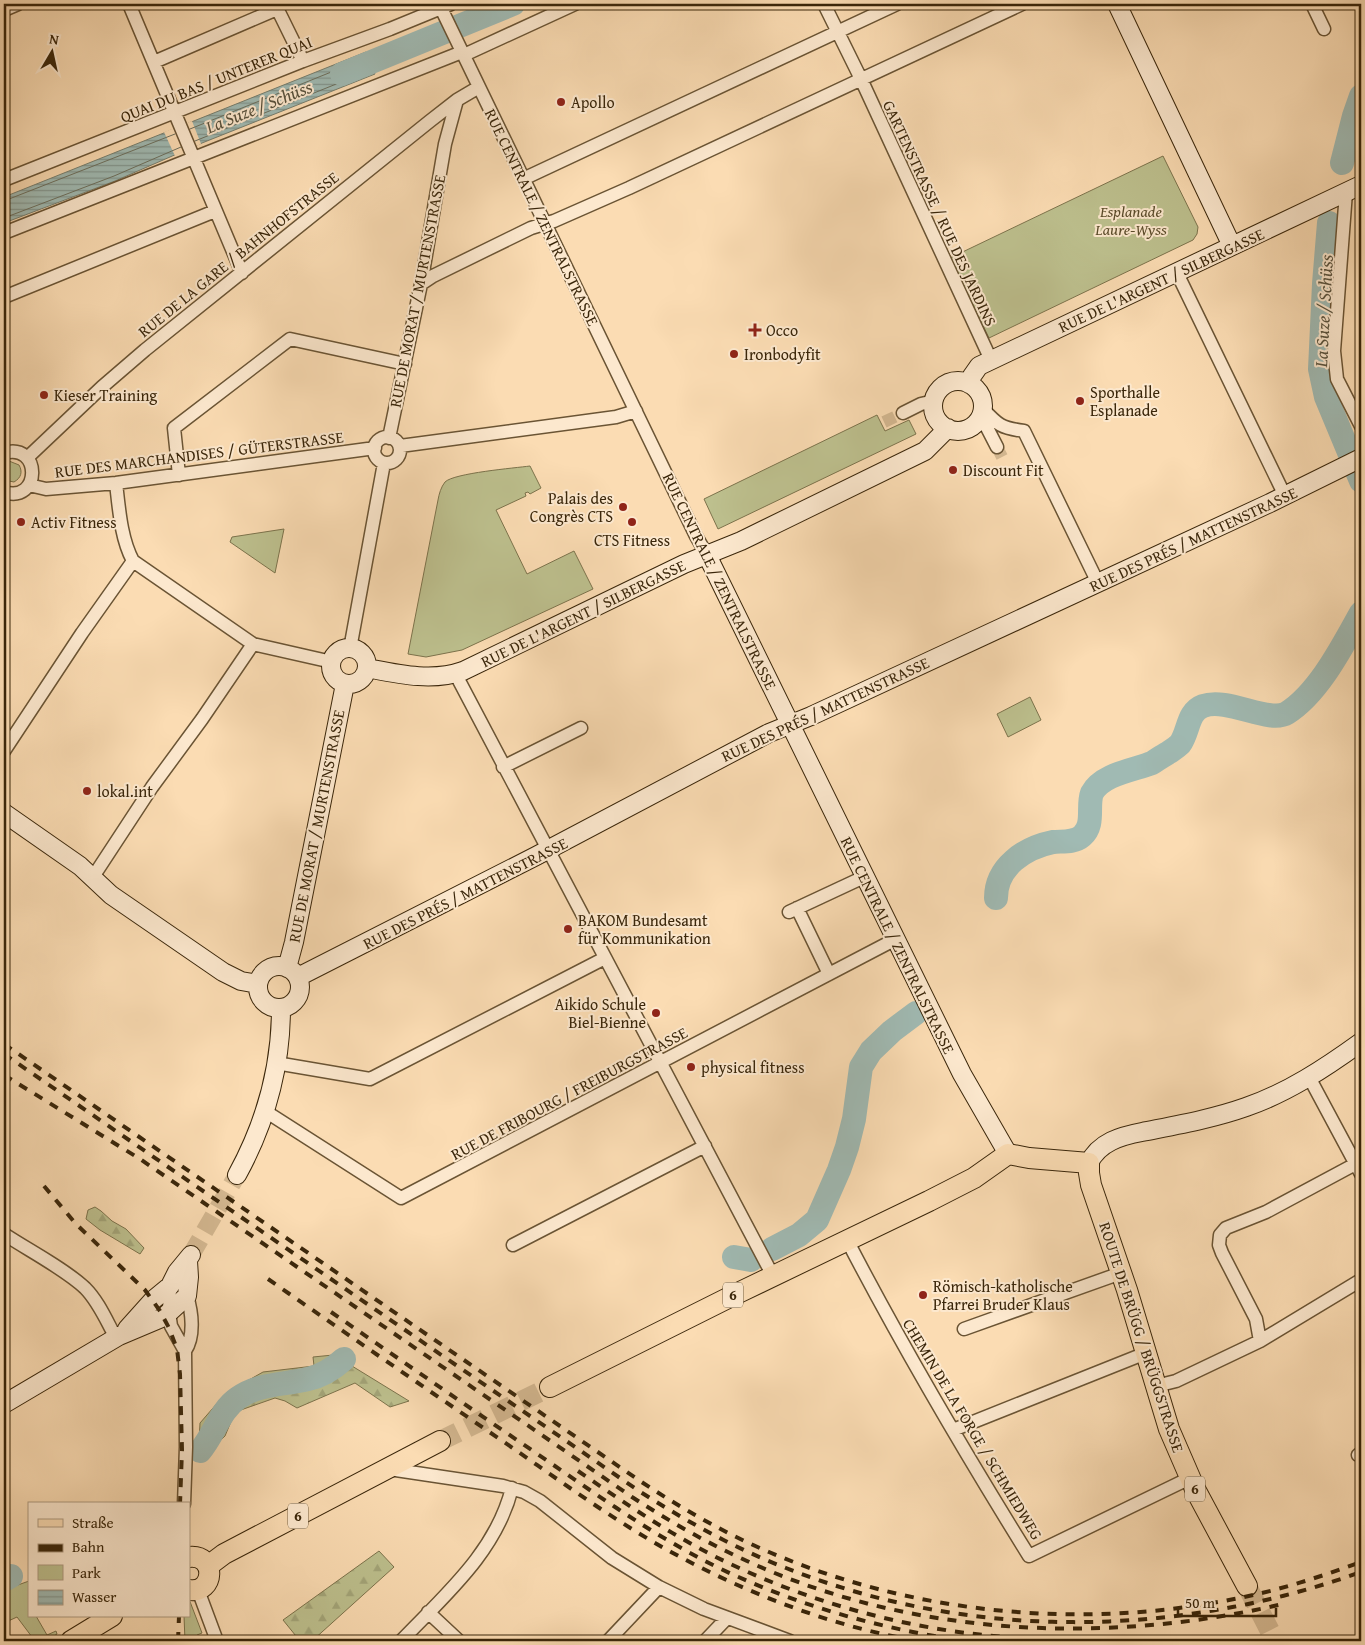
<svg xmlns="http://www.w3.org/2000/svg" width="1365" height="1645" font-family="'Gentium Book Plus',serif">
<defs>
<pattern id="forest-firs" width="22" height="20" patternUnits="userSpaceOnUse" patternTransform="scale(1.25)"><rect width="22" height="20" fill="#bdc08e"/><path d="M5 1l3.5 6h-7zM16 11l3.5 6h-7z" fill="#a3a579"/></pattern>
<pattern id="water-rules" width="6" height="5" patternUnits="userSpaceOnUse" patternTransform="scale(1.25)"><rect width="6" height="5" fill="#a0bab3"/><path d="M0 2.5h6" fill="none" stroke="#839790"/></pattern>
</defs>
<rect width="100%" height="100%" fill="#fbdcb3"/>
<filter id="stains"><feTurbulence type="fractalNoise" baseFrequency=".004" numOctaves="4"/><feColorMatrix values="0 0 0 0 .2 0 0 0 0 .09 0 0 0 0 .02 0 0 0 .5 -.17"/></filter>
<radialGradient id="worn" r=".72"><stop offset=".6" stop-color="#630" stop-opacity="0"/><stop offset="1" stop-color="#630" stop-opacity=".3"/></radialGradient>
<path fill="#bdc08e" stroke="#7c734c" d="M1163 156 1198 227 1197 234 1193 240 989 338 950 258Z
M877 415 885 431 909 420 916 434 718 529 704 499Z
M9 461 19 465C23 472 21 478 14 482L4 480V464Z
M530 466 541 488 530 494 528 492 525 493 526 496 496 510 527 574 574 551 593 589 462 650 426 657 408 654 438 500C439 494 441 487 445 482 454 473 515 468 530 466Z
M284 529 275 573 230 542 232 537Z
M1030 697 1041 720 1008 737 997 714Z
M29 1581V1616H36L47 1635 56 1631 57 1634 45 1641H35L17 1617 4 1623V1590Z
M189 1599 202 1633 197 1635 196 1641H185L184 1616H189Z"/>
<path fill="url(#forest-firs)" stroke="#7c734c" d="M95 1207 101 1211 112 1221 126 1229 144 1248 140 1254 100 1230 86 1219 88 1210Z
M333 1355 344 1370 352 1366 409 1401 390 1407 355 1383 297 1408 285 1401 275 1398 235 1412 225 1436 198 1462 200 1423 226 1393 263 1372 314 1366 313 1357Z
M379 1551 394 1567 312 1641H300L283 1620Z"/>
<path fill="url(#water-rules)" stroke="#777f6f" d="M366 52 375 74 202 143 115 181 4 223V197Z"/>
<path fill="#fbdcb3" d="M192 121 201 144 175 156 164 132Z"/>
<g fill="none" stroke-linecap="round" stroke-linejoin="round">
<path stroke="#6d705e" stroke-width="1" d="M190 129 361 60 365 61 368 69 366 72 195 141
M4 201 175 134
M4 218 114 176 181 147"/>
<path stroke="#a0bab3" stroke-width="24" d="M342 74 513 4
M1342 163 1354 116 1361 96
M1329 223 1324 284 1320 369 1326 397 1361 481
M996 898C996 867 1024 848 1053 842 1062 841 1074 843 1082 836 1095 825 1087 806 1092 793 1102 774 1134 770 1152 763 1157 760 1162 756 1168 753 1172 750 1176 748 1180 744 1189 732 1187 712 1203 706 1228 697 1269 724 1287 713 1319 693 1343 645 1361 613
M772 1249 799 1235 817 1220 839 1170 847 1147 854 1119 861 1067 871 1051 892 1031 916 1013
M734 1257 751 1260
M200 1451C214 1435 220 1410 238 1398 259 1383 284 1385 308 1379 322 1376 333 1369 344 1359
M4 1580 11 1576"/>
<path stroke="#d4b891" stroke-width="12" stroke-dasharray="12 6" stroke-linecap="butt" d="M884 422 903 413
M997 447 1002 457"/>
<path stroke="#d4b891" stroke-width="18" stroke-dasharray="18 9" stroke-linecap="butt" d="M191 1255 237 1175"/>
<path stroke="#d4b891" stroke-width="20" stroke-dasharray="20 10" stroke-linecap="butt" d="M440 1441 550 1387
M1247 1586 1275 1641"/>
<g stroke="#6a5434" stroke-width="15">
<path id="street" d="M129 4 242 273
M275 4 303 61
M439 4 696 536 707 555
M824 4 861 79 991 360
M1312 4 1324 29
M4 10 18 4
M464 55 575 4
M154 62 277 9
M523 179 897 4
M4 180 303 61 390 29 451 4
M1346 192 1334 351 1337 379 1361 426
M4 233 462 52
M1177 273 1285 496
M421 284 433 276 531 228 554 221 629 188 1022 4
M4 297 215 211
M983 409C998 425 1001 428 1024 431L1098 583
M903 413 921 404 934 401
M981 416 997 447
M374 450a13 13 0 1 1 26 0a13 13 0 1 1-26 0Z
M389 438 421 284 445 144 457 100
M400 446 616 417 636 411
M4 453C42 442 41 504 4 492
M27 458 102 387 145 350 430 121 457 100 479 87
M179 475 174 428 290 339 405 364
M116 483C119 509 121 539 133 561L253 644 332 662
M29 485 46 489 116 483 375 448
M350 649 384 463
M455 673 773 1276
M4 751 82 633 133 561
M503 767 581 728
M93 877 152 787 202 719 253 644
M797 908 829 974
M789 912 864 877
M276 1063 370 1079 605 958
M1309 1077 1361 1174
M265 1111 401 1198 894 940
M4 1234C28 1250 65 1269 85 1288 99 1302 107 1322 116 1338
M847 1240C903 1348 965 1453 1029 1556L1190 1478
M513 1245 705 1146
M170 1286 169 1312 171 1326 185 1351 186 1447 184 1504
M964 1329 1121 1273
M1260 1341 1256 1319 1222 1253 1219 1245 1220 1235 1226 1228 1266 1212 1361 1161
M185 1351C195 1336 192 1312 187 1296
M1156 1386 1176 1381 1260 1341 1361 1280
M953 1430 1146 1353
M1358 1455 1361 1453
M389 1469 503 1486 524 1492 540 1501 612 1558 659 1587 704 1609 790 1641
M198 1590 217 1641
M428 1612 459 1641
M401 1641C445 1595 496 1552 512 1488
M608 1641 659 1587
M705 1641 727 1618"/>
</g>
<g stroke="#3a260a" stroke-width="20">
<path id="secondary" d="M1117 4 1232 246
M933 406a25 25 0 1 1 50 0a25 25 0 1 1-50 0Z
M969 384 972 376 979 366 1361 185
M707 555 962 1074 1008 1154
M331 666a18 18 0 1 1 36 0a18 18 0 1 1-36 0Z
M367 668C398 674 432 682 463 671L684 564 741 541 925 451 948 428
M4 813 80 866 111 895 223 972 241 981 258 984
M258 987a21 21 0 1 1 42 0a21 21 0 1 1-42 0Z
M287 968 294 942 345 684
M298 977 536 856 769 733 811 716 1270 503 1361 458
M1089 1163C1099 1142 1121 1136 1142 1132 1177 1125 1212 1119 1246 1107 1287 1093 1325 1068 1361 1042
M237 1175C265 1124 281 1067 281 1008
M127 1329 153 1300 170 1286 177 1272 191 1255
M4 1404 119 1336 164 1317 187 1296 189 1277 188 1261"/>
</g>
<g stroke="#3a260a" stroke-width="22">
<path id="primary" d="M550 1387 738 1293 929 1201 974 1178 1008 1154 1029 1158 1089 1163V1173L1091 1185 1127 1290 1169 1429 1195 1489 1247 1586
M189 1557C217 1554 215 1594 189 1590
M208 1566 224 1554 440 1441
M71 1641 112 1616"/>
</g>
<use href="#street" stroke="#fce8ce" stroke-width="12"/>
<use href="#secondary" stroke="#fce8ce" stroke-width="18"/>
<use href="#primary" stroke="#fbdcb3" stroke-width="20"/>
<path stroke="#3a260a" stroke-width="4" stroke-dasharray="9 9" stroke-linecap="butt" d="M4 1044 640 1481C681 1508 724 1533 769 1552 914 1614 1080 1630 1234 1599 1277 1591 1320 1577 1361 1562
M4 1054 639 1491C686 1521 734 1548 786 1568 970 1641 1177 1638 1361 1572
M4 1075 140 1159 632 1497C669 1521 707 1543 747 1561 914 1638 1111 1645 1287 1603
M44 1186 76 1224 145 1290 160 1311 169 1328 177 1349 180 1374 182 1450 180 1504
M268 1279C347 1334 425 1388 504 1442 559 1480 613 1520 671 1552 748 1594 833 1627 919 1641
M331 1312C399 1359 467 1406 536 1453 596 1494 655 1537 721 1569 799 1606 881 1629 966 1641
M578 1471C622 1501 665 1531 712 1555 807 1603 914 1632 1020 1638 1063 1641 1106 1640 1149 1639
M178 1641 179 1616"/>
</g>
<g fill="#8f2418" stroke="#fce8ce" stroke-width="2">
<circle cx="561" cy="102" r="5"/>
<path d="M752.5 322.5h5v5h5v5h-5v5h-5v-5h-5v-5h5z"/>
<circle cx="734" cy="354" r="5"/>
<circle cx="44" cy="395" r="5"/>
<circle cx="1080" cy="401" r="5"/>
<circle cx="953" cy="470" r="5"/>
<circle cx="623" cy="507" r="5"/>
<circle cx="21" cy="522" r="5"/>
<circle cx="632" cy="522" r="5"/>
<circle cx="87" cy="791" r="5"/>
<circle cx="568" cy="929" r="5"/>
<circle cx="656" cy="1013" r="5"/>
<circle cx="691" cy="1067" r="5"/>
<circle cx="923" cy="1295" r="5"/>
</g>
<g text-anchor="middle" stroke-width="4" stroke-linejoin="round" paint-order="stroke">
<g fill="#fce8ce" stroke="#746045" stroke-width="1">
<rect x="723" y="1282.5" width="20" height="25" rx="4"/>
<rect x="1185" y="1476.5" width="20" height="25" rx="4"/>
<rect x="288" y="1503.5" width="20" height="25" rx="4"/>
</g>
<g font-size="15" font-weight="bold" fill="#3a260a">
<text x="733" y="1300">6</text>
<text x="1195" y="1494">6</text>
<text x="298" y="1521">6</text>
</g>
<g font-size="16" fill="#3a260a" stroke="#fce8ce">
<text transform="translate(216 79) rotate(-22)" y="6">QUAI DU BAS / UNTERER QUAI</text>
<text transform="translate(940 213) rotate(65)" y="6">GARTENSTRASSE / RUE DES JARDINS</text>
<text transform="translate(542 217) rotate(64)" y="6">RUE CENTRALE / ZENTRALSTRASSE</text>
<text transform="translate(238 254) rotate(-39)" y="6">RUE DE LA GARE / BAHNHOFSTRASSE</text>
<text transform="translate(1161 280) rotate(-25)" y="6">RUE DE L'ARGENT / SILBERGASSE</text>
<text transform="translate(417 291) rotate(-79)" y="6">RUE DE MORAT / MURTENSTRASSE</text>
<text transform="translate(199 454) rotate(-7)" y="6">RUE DES MARCHANDISES / GÜTERSTRASSE</text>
<text transform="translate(1193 539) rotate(-25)" y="6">RUE DES PRÉS / MATTENSTRASSE</text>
<text transform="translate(720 581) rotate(64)" y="6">RUE CENTRALE / ZENTRALSTRASSE</text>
<text transform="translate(583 613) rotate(-26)" y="6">RUE DE L'ARGENT / SILBERGASSE</text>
<text transform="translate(825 709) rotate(-25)" y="6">RUE DES PRÉS / MATTENSTRASSE</text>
<text transform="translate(316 826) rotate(-79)" y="6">RUE DE MORAT / MURTENSTRASSE</text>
<text transform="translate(465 893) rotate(-27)" y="6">RUE DES PRÉS / MATTENSTRASSE</text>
<text transform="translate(898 945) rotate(64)" y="6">RUE CENTRALE / ZENTRALSTRASSE</text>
<text transform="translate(569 1093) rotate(-28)" y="6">RUE DE FRIBOURG / FREIBURGSTRASSE</text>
<text transform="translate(1142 1337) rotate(72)" y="6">ROUTE DE BRÜGG / BRÜGGSTRASSE</text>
<text transform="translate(973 1429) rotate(59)" y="6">CHEMIN DE LA FORGE / SCHMIEDWEG</text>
</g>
<g font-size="16" fill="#3a260a" stroke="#fce8ce" text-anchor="start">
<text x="571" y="108">Apollo</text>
<text x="766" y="336">Occo</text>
<text x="744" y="360">Ironbodyfit</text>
<text x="1090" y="398">Sporthalle<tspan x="1090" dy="18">Esplanade</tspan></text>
<text x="54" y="401">Kieser Training</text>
<text x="963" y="476">Discount Fit</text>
<text x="613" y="504" text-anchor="end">Palais des<tspan x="613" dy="18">Congrès CTS</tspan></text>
<text x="31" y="528">Activ Fitness</text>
<text x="632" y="546" text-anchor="middle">CTS Fitness</text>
<text x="97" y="797">lokal.int</text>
<text x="578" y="926">BAKOM Bundesamt<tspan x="578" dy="18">für Kommunikation</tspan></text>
<text x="646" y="1010" text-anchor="end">Aikido Schule<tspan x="646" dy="18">Biel-Bienne</tspan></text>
<text x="701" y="1073">physical fitness</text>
<text x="933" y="1292">Römisch-katholische<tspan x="933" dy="18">Pfarrei Bruder Klaus</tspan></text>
</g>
<g font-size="16" font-style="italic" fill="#5b4c2b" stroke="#fce8ce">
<text x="1131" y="217">Esplanade<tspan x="1131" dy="18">Laure-Wyss</tspan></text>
</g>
<g font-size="18" font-style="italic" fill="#59523d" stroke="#fce8ce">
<text transform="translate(259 107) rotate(-22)" y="6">La Suze / Schüss</text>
<text transform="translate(1324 311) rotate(-87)" y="6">La Suze / Schüss</text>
</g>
</g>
<rect width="1365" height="1645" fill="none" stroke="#fbdcb3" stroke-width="20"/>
<rect x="5" y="5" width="1355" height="1635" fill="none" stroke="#3a260a" stroke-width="2.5"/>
<rect x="10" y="10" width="1345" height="1625" fill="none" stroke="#3a260a"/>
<rect x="28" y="1502" width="162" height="115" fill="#fce8ce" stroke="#ae9a80"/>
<rect x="38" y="1519" width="25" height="8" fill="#fbdcb3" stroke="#ae9a80"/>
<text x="72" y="1528" font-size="15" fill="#3a260a">Straße</text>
<rect x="38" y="1544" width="25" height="8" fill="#3a260a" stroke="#ae9a80"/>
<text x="72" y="1552" font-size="15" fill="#3a260a">Bahn</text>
<rect x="38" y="1565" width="25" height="15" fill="#bdc08e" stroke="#ae9a80"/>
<text x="72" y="1578" font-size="15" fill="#3a260a">Park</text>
<rect x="38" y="1590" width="25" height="15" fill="url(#water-rules)" stroke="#ae9a80"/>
<text x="72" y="1602" font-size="15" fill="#3a260a">Wasser</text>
<g transform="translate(52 52) rotate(9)" stroke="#fce8ce" stroke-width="4" paint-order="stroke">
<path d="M0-4L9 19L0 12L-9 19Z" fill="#3a260a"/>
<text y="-8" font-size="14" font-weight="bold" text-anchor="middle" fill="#3a260a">N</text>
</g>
<path d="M1178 1608v8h98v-8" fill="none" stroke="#3a260a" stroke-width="2.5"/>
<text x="1185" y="1608" font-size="15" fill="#3a260a" stroke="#fce8ce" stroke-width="4" paint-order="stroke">50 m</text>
<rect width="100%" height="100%" filter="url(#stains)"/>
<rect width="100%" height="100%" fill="url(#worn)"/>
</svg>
